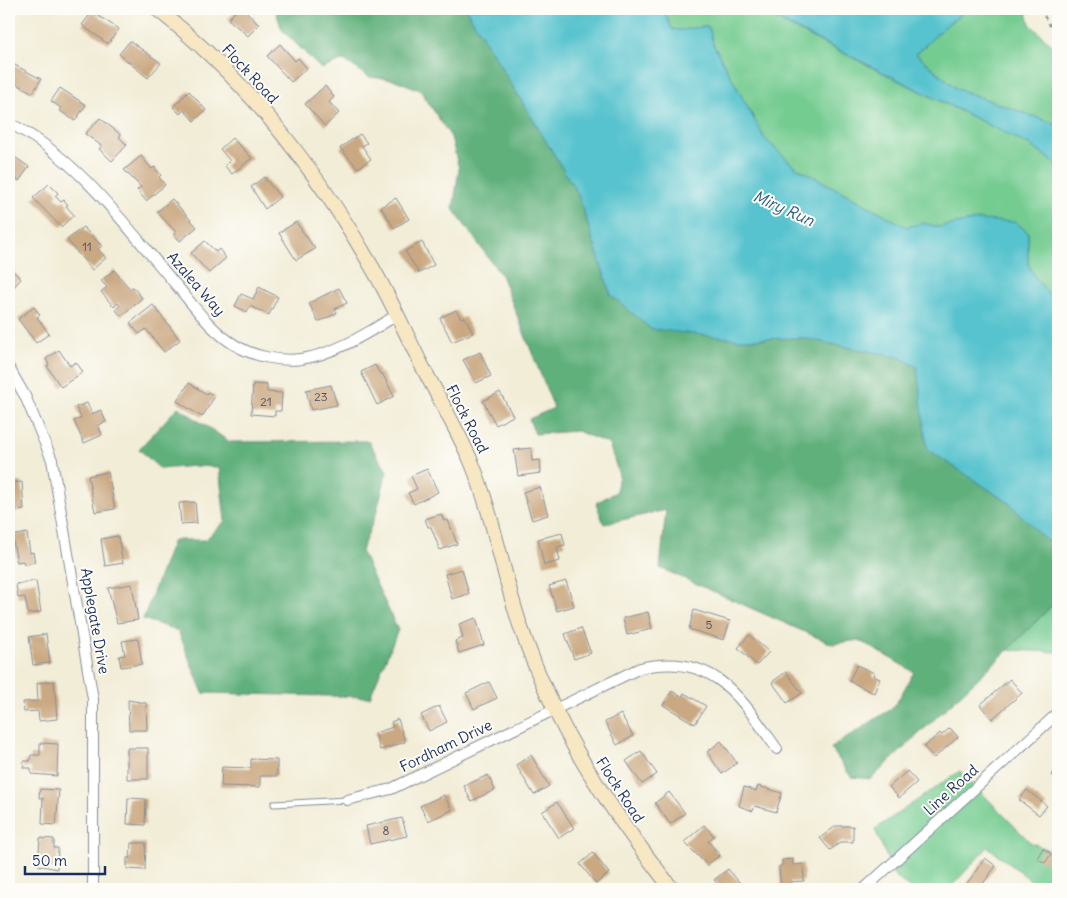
<svg xmlns="http://www.w3.org/2000/svg" width="1067" height="898" font-family="Delius,sans-serif">
<rect width="100%" height="100%" fill="#fdfcf7"/>
<filter id="ink" filterUnits="userSpaceOnUse"><feTurbulence type="fractalNoise" baseFrequency=".02" numOctaves="2"/><feDisplacementMap in="SourceGraphic" scale="10" xChannelSelector="R" yChannelSelector="G"/><feConvolveMatrix kernelMatrix="1 2 1 2 8 2 1 2 1" color-interpolation-filters="sRGB"/></filter>
<filter id="wash" filterUnits="userSpaceOnUse"><feTurbulence type="fractalNoise" baseFrequency=".0096" numOctaves="4" result="noise"/><feDisplacementMap in="SourceGraphic" scale="20" xChannelSelector="R" yChannelSelector="G"/><feGaussianBlur stdDeviation="1.12" result="paint"/><feColorMatrix in="noise" values="0 0 0 0 0 0 0 0 0 0 0 0 0 0 0 0 0 1.4 0 .05"/><feComposite in="paint" operator="in"/></filter>
<g filter="url(#wash)">
<rect width="100%" height="100%" fill="#f2edd7"/>
<path fill="#75cc91" stroke="#487e78" d="M664 9H761L760 12 1031 146 1058 165V240C1054 253 1056 255 1058 268 1060 279 1058 293 1058 304L1036 279 1028 264V232L979 220 939 227 923 223 907 227 794 166 765 139 713 44 709 27C695 26 685 32 672 29Z
M969 9H1026L1030 24 1058 51V125L957 89 916 54 949 23Z
M1058 599V652L1008 650Z
M960 771 1030 842 1058 854V889H1042L988 847 949 889H910L894 875 875 829Z"/>
<path fill="#60b07b" stroke="#3e706c" d="M275 9H466L578 194 611 295 738 339 802 338 899 357 918 367 927 449 1008 502 1046 540 1058 546V599L1008 650 871 779 851 777 831 748 894 707 914 672 859 640 832 644 660 568 666 510 604 524 596 503 616 492 619 475 609 444 577 431 535 434 529 419 554 408 501 275 453 209 459 169 451 137 420 90 395 80 369 77 344 60 321 69 282 30Z
M178 407 230 442 368 441 387 471 376 514 361 551 398 630 370 697 203 693 178 631 143 619 173 540H205L225 521 219 467 194 466 160 469 139 449Z"/>
<path fill="#56c3ce" stroke="#387996" d="M466 9H664L672 29C685 32 695 26 709 27L713 44 765 139 794 166 907 227 923 223 939 227 979 220 1015 222 1028 232V264L1036 279 1058 304V546L1046 540 1008 502 927 449 917 367 899 357 802 338 738 339 651 329 611 295 578 194Z
M761 9H969L949 23 916 54 957 89 1058 125V165L1031 146 760 11Z"/>
<g id="blocks">
<path fill="#caa881" d="M238 9H244L259 25 248 36 228 19Z
M92 12 119 29 108 44 82 25Z
M130 41 161 63 148 78 119 54Z
M280 44 295 61 298 58 307 68 291 82 267 56Z
M11 63 41 79 33 93 11 81 9 86Z
M325 86 334 97 329 102 339 113 325 126 305 104Z
M60 88 86 105 75 121 59 110 61 108 51 101Z
M189 91 206 110 194 121 184 110 180 114 173 107Z
M100 118 121 135 119 137 127 145 112 161 99 149 102 146 85 134Z
M360 134 367 143 362 146 371 159 358 168 340 148Z
M232 138 252 158 232 174 225 166 230 161 220 149Z
M9 153 29 167 19 181 11 175 9 178Z
M141 156 152 169 154 167 161 175 159 177 165 185 146 201 137 190 141 187 124 170Z
M264 177 280 197 265 209 251 187Z
M49 184 58 193 55 196 61 202 64 200 68 205 66 206 74 215 61 227 33 198Z
M396 198 409 219 394 228 381 207Z
M172 199 197 227 180 241 174 234 176 232 157 212Z
M296 222 315 249 296 260 279 233Z
M83 227 102 246 98 249 106 258 92 270 67 240Z
M205 241 216 252 219 249 226 258 209 273 191 253Z
M422 242 434 265 419 273 405 251Z
M114 270 130 289 133 287 142 298 121 316 116 310 120 305 118 303 114 307 101 292 107 287 101 281Z
M13 271 21 279 9 292V275Z
M259 287 278 297 269 315 250 306 247 312 235 306 241 294 253 299Z
M339 288 347 303 335 309 337 313 318 322 309 303Z
M153 305 180 340 164 352 146 329 139 334 130 323Z
M34 307 40 315 37 317 49 334 36 343 18 319Z
M456 310 461 318 465 317 473 333 452 342 440 318Z
M59 350 70 366 76 362 83 372 61 387 47 366 49 365 46 359Z
M480 352 491 376 476 383 463 360Z
M375 365 380 374 382 373 394 396 377 405 361 372Z
M189 383 206 394 208 392 215 396 202 417 177 401Z
M253 384 267 385V392L282 393 281 411H275V416L251 414Z
M331 385 337 405 311 410 306 390Z
M500 392 513 416 496 425 483 401Z
M87 403 92 414 101 410 106 422 98 425 102 435 84 443 74 421 81 418 76 407Z
M531 448 532 461 540 460 541 473 518 476 514 450Z
M427 469 438 492 414 504 408 493 417 489 411 476Z
M108 472 115 509 95 512 88 476Z
M22 482 24 510 9 512V483Z
M540 487 548 515 532 520 523 492Z
M195 502 197 523 181 524 179 503Z
M441 514 444 521 448 520 457 544 440 550 431 527H428L425 519Z
M27 533 30 553 33 552 35 562 24 564 23 561 17 562 12 536Z
M562 533 565 545 557 547 560 561 544 565 538 539Z
M118 536 123 563 105 566 101 539Z
M462 569 469 594 452 599 445 574Z
M36 581 41 612 28 614 25 597 18 598 16 584Z
M566 581 574 606 557 611 549 586Z
M132 584 138 620 117 623 108 588Z
M694 610 730 621 724 640 689 629Z
M648 612 652 629 627 635 623 618Z
M476 618 484 645 459 653 455 641 463 638 459 624Z
M581 628 591 653 574 659 565 634Z
M46 634 50 663 33 665 29 637Z
M749 635 769 652 757 665 738 648Z
M138 639 142 664 121 667 119 656 125 655 122 641Z
M857 665 874 673 873 676 880 679 874 693 849 681Z
M786 672 802 693 787 703 772 682Z
M1010 679 1022 693 992 719 980 705Z
M54 681 57 719 39 721 38 711 24 712 23 702 38 701 37 683Z
M489 682 497 698 474 709 466 693Z
M672 691 682 697 684 693 706 706 695 724 663 705Z
M128 700 146 703 147 730H129Z
M439 706 447 722 429 731 421 715Z
M621 714 633 736 617 745 605 722Z
M398 719 405 742 380 750 375 733 393 727 391 722Z
M950 728 958 737 934 758 924 747 940 733 942 735Z
M721 741 737 763 722 774 707 752Z
M40 743 58 744 57 776 31 774V768H23L24 761H30L31 755H40Z
M127 748H148V779H127Z
M641 751 657 774 642 784 626 761Z
M531 755 549 786 534 795 516 765Z
M251 759 277 760V776H260V787L221 786 222 767 251 768Z
M1058 768V782L1051 775Z
M907 771 917 782 899 798 889 787Z
M488 775 495 790 471 801 464 786Z
M758 786 782 793 776 812 755 806 753 811 739 806 744 787 756 791Z
M40 789 59 790 56 825 42 824 43 798H39Z
M1027 790 1047 806 1039 815 1019 800Z
M669 792 685 813 670 824 655 803Z
M444 795 452 810 428 821 420 806Z
M128 798 146 799 145 825 127 824Z
M557 802 574 828 559 838 542 812Z
M402 818 407 836 370 844 366 826Z
M704 825 714 836 708 841 720 855 707 865 684 842Z
M836 826H853V842H841L830 850 820 838Z
M40 838 54 839V848H58L57 869 38 865Z
M131 843H146L145 870 127 869V858H130Z
M1043 848 1051 854 1045 863 1037 858Z
M593 853 609 873 596 884 580 864Z
M985 858 996 866 979 889H963Z
M793 859V865L803 864 804 881 790 882V889H781L779 866H782V860Z
M728 869 745 889H722L714 880Z"/>
</g>
</g>
<g filter="url(#ink)">
<use href="#blocks" fill-opacity="0" stroke="#868e9a" stroke-width="1"/>
<g fill="none" stroke-linecap="round" stroke-linejoin="round">
<g stroke="#868e9a" stroke-width="7">
<path id="lane" d="M274 804 347 800"/>
</g>
<g stroke="#868e9a" stroke-width="12">
<path id="street" d="M9 123C79 158 127 228 177 286 194 306 211 331 235 345 253 356 279 362 301 359 336 354 367 333 397 315
M9 368 25 396 52 460 93 699V889
M347 800 391 789 640 668C714 651 740 697 777 749
M864 889 1058 713"/>
</g>
<g stroke="#868e9a" stroke-width="16">
<path id="secondary" d="M157 9C244 77 314 166 369 262 389 295 404 330 421 364 438 396 456 428 471 461 493 514 502 571 520 625 555 728 606 805 672 889"/>
</g>
<path stroke="#868e9a" stroke-width="2" stroke-dasharray="4 4" stroke-linecap="butt" d="M1040 9 1058 39"/>
<use href="#lane" stroke="#fff" stroke-width="5"/>
<use href="#street" stroke="#fff" stroke-width="10"/>
<use href="#secondary" stroke="#f7e8c3" stroke-width="14"/>
</g>
</g>
<g text-anchor="middle" stroke-width="4" stroke-linejoin="round" paint-order="stroke">
<g font-size="12" fill="#474d67">
<text x="87" y="251">11</text>
<text x="321" y="401">23</text>
<text x="266" y="406">21</text>
<text x="709" y="629">5</text>
<text x="386" y="835">8</text>
</g>
<g font-size="15" fill="#1b2f5e" stroke="#fdfcf7">
<text transform="translate(250 74) rotate(47)" y="5">Flock Road</text>
<text transform="translate(196 284) rotate(49)" y="5">Azalea Way</text>
<text transform="translate(467 419) rotate(63)" y="5">Flock Road</text>
<text transform="translate(95 621) rotate(80)" y="5">Applegate Drive</text>
<text transform="translate(446 746) rotate(-26)" y="5">Fordham Drive</text>
<text transform="translate(620 790) rotate(57)" y="5">Flock Road</text>
<text transform="translate(951 790) rotate(-42)" y="5">Line Road</text>
</g>
<g font-size="16" font-style="italic" fill="#2d5b80" stroke="#fdfcf7">
<text transform="translate(784 208) rotate(24)" y="6">Miry Run</text>
</g>
</g>
<rect width="1067" height="898" fill="none" stroke="#fdfcf7" stroke-width="30"/>
<path d="M25 866v8h80v-8" fill="none" stroke="#1b2f5e" stroke-width="2.5"/>
<text x="32" y="866" font-size="15" fill="#1b2f5e" stroke="#fdfcf7" stroke-width="4" paint-order="stroke">50 m</text>
</svg>
